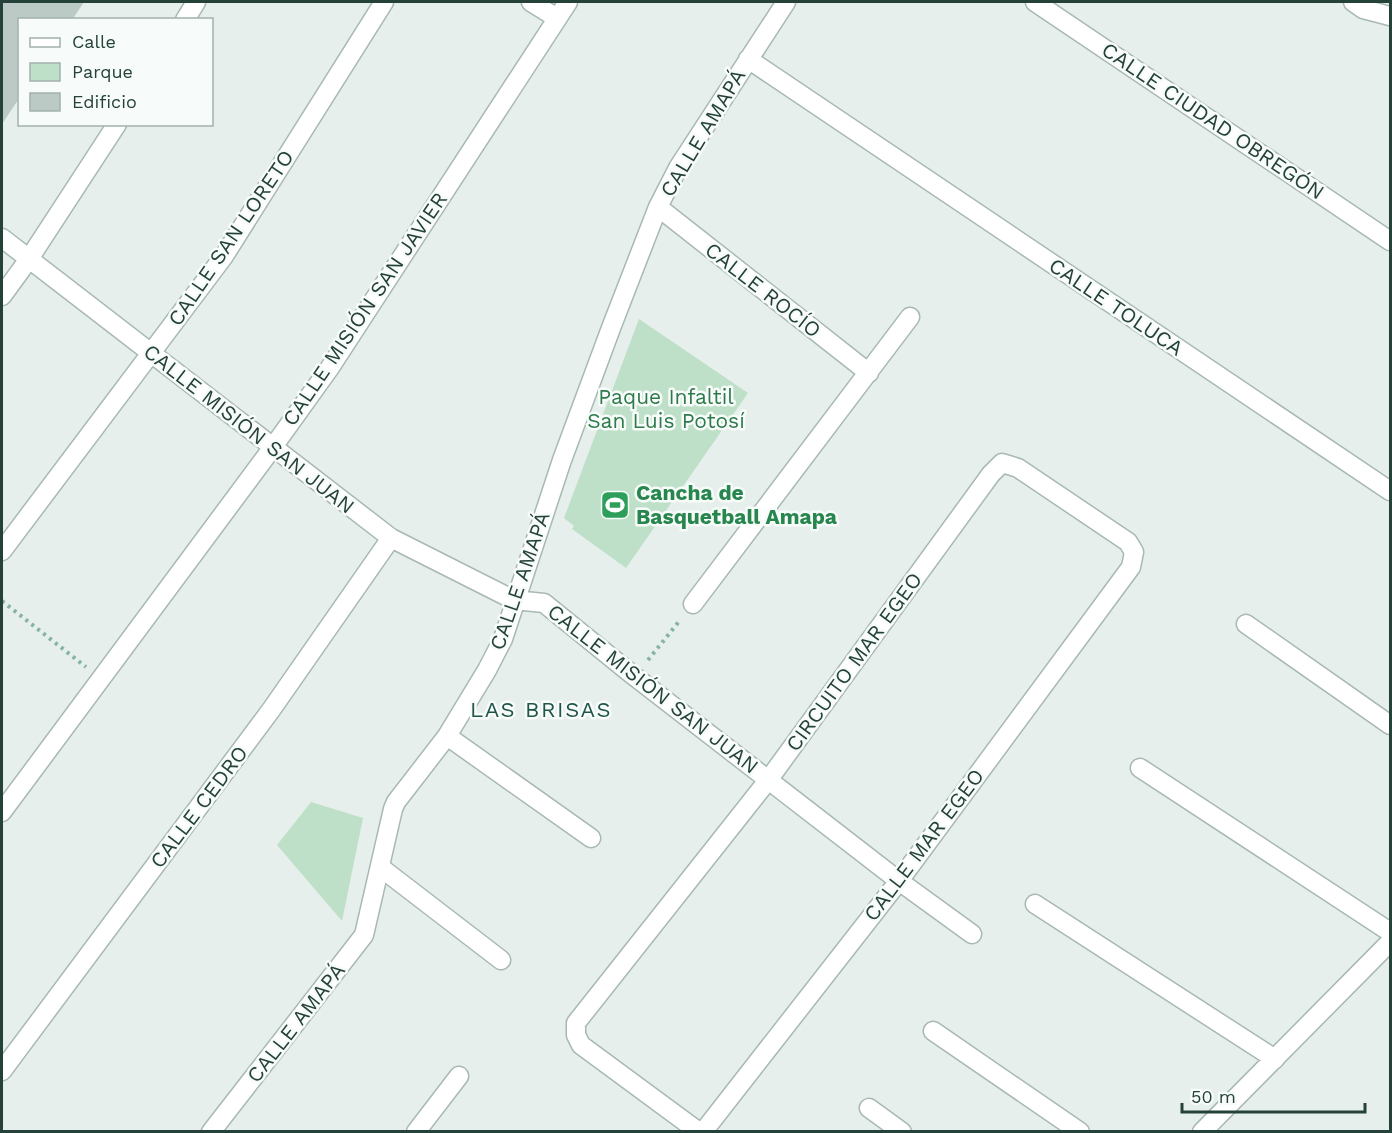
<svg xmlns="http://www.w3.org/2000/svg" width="1392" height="1133" font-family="'Work Sans',sans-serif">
<rect width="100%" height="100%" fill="#e6efeb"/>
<path fill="#bfe0c8" d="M639 319 748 393 626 568 572 529 574 526 564 518Z
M311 802 363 818 342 921 277 845Z"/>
<path fill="#bbcac4" d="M2 2H84L72 20H20V97L2 124Z"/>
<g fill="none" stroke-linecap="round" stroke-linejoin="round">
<g stroke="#a8b8b2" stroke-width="21">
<path id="street" d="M531 2 557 18
M1035 2 1390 241
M1353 2 1363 9 1390 16
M185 20 196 2
M748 59 1390 491
M658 207 869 373
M2 238 391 538 514 600 544 603 634 676 899 881 972 934
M2 296 29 259 117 124
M2 551 224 256 384 2
M693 604 910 317
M1246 624 1390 725
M447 736 591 838
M1140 768 1390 932
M2 812 273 447 329 369 568 2
M380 867 501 960
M1035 904 1275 1059
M933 1031 1080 1132
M2 1071 271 710 391 538
M869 1108 902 1132
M211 1132 364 935 393 809 396 802 447 736 487 670 503 639 562 460 611 328 658 207 678 168 786 2
M416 1132 459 1076
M699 1132 581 1045 576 1035V1023L769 779 991 474 1002 463 1018 468 1128 542 1134 552 1131 567 899 881 703 1132
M1202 1132 1390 942"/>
</g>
<path stroke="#86b3a5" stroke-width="4" stroke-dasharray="3 4.5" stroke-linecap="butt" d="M2 601 86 667
M648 660 681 619"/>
<use href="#street" stroke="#fff" stroke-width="18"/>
</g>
<defs>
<g id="stadium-square" transform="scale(1.5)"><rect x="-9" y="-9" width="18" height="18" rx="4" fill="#2e9e5b" stroke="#f7fbf9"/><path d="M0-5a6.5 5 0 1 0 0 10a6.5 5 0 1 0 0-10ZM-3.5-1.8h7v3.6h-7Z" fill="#fff"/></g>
</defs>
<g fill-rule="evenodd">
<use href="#stadium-square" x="615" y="505"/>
</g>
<g text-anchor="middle" stroke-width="5" stroke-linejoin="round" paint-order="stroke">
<g font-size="21" fill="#24423a" stroke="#f7fbf9">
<text transform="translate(1213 121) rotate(34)" y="7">CALLE CIUDAD OBREGÓN</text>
<text transform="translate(703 133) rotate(-59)" y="7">CALLE AMAPÁ</text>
<text transform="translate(231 238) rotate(-56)" y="7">CALLE SAN LORETO</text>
<text transform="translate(763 290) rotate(38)" y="7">CALLE ROCÍO</text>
<text transform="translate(1116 307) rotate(34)" y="7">CALLE TOLUCA</text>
<text transform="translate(365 309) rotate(-56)" y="7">CALLE MISIÓN SAN JAVIER</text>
<text transform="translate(249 429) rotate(38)" y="7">CALLE MISIÓN SAN JUAN</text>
<text transform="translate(520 581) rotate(-71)" y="7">CALLE AMAPÁ</text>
<text transform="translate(854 662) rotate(-54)" y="7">CIRCUITO MAR EGEO</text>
<text transform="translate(653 689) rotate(38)" y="7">CALLE MISIÓN SAN JUAN</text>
<text transform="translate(199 807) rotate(-53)" y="7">CALLE CEDRO</text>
<text transform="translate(924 845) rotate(-53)" y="7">CALLE MAR EGEO</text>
<text transform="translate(296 1023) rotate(-52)" y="7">CALLE AMAPÁ</text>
</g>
<g font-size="21" fill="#2d7a4b" stroke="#f7fbf9">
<text x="666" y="404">Paque Infaltil<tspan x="666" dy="24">San Luis Potosí</tspan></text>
</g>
<g font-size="21" font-weight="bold" fill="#27864d" stroke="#f7fbf9" text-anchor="start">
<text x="636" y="500">Cancha de<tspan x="636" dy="24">Basquetball Amapa</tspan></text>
</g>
<g font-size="22" letter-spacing="1.5" fill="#1f5548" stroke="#f7fbf9">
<text x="541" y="717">LAS BRISAS</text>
</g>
</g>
<rect width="1392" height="1133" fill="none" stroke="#24423a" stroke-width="6"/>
<rect x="18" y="18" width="195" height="108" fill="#f7fbf9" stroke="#a3b1ad" stroke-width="1.5"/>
<rect x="30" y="38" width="30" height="9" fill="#ffffff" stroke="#a3b1ad" stroke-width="1.5"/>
<text x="72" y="48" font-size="18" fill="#24423a">Calle</text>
<rect x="30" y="63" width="30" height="18" fill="#bfe0c8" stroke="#a3b1ad" stroke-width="1.5"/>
<text x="72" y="78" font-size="18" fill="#24423a">Parque</text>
<rect x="30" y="93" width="30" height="18" fill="#bbcac4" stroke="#a3b1ad" stroke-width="1.5"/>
<text x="72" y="108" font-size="18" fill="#24423a">Edificio</text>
<path d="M1182 1103v9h183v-9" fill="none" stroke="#24423a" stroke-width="3"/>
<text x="1191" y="1103" font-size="18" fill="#24423a" stroke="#f7fbf9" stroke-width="4.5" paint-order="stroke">50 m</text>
</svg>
